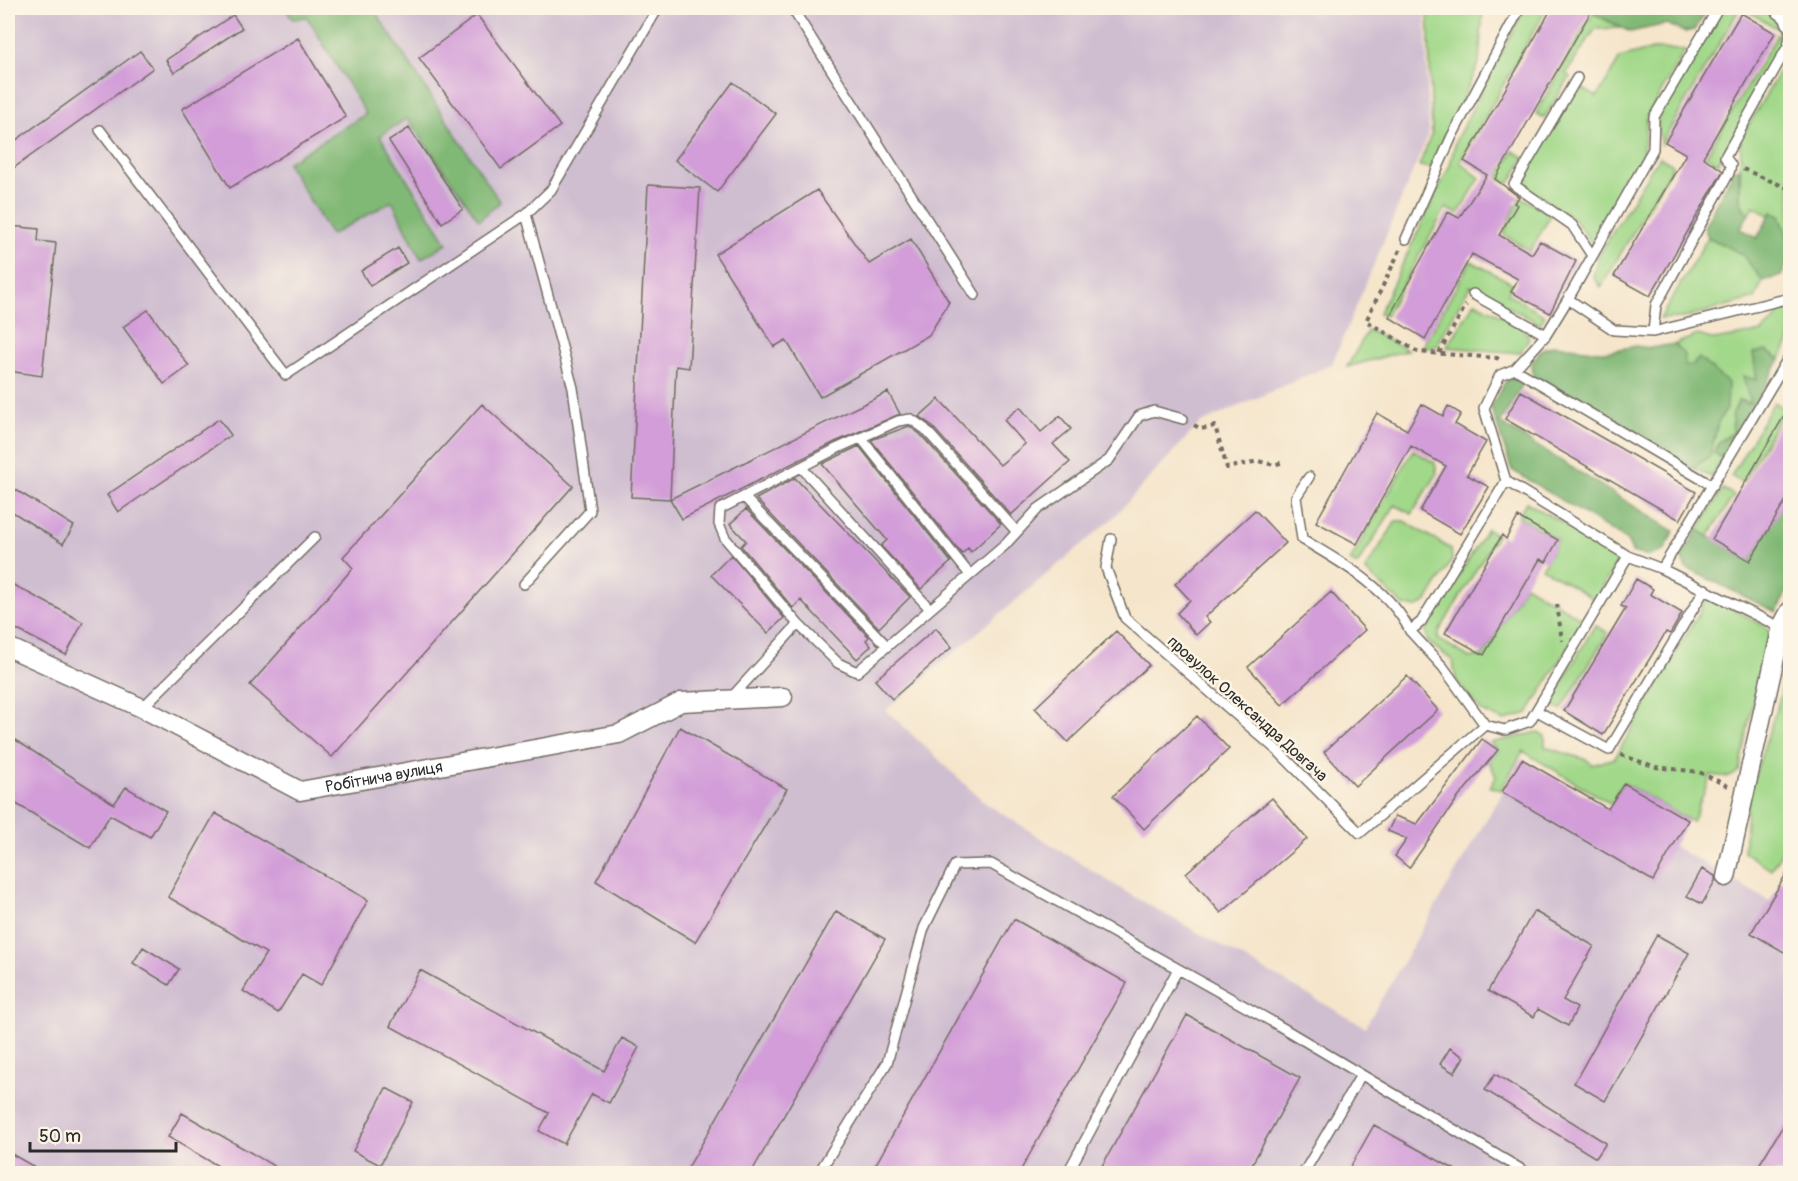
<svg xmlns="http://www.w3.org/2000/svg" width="1798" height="1181" font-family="Pangolin,sans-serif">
<rect width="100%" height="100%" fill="#fcf5e5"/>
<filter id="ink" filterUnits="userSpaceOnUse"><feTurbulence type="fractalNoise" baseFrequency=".0167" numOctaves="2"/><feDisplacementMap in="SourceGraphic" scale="12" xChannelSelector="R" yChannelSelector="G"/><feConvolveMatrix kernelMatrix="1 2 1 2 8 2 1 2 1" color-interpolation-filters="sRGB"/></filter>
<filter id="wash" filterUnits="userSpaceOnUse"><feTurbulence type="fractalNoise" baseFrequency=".008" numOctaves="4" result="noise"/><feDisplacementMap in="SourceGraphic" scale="24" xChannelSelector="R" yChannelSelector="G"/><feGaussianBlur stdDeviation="1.35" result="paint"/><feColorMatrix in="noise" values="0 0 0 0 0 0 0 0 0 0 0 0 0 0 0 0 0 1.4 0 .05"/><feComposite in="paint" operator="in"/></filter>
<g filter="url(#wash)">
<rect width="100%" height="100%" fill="#f5e5cb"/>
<path fill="#cfbdd0" d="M8 8H1425L1429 133 1332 364 1199 424 1112 519 886 710 984 802 1126 892 1365 1027 1522 759 1790 913V1173H8Z"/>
<path fill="#a1d889" stroke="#66825a" stroke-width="1.5" d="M1428 8H1483L1479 63 1431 168 1419 166 1432 133Z
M1525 8H1547L1460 162 1480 178 1458 214 1446 208 1385 316 1379 313 1450 165 1456 140Z
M1721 8H1740L1661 144 1657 117Z
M1742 8C1768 8 1777 9 1789 33L1785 46 1718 163 1706 156 1780 30Z
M1593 13 1621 28 1595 29 1566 74 1570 77 1544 118 1536 113Z
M1653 49 1685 50 1647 117 1642 158 1620 196 1595 247 1574 219 1519 184 1578 86 1597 97 1620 58Z
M1790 53V247L1780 215 1772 212 1770 216 1754 206 1748 215 1740 201 1741 138Z
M1513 151 1525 158 1509 184 1498 178Z
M1659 157 1673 165 1601 287 1593 277 1597 258Z
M1521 197 1551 215 1530 251 1503 234Z
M1708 237 1742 254 1763 281 1755 298 1682 318 1660 319Z
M1471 261 1512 283 1508 294 1545 316 1540 324 1470 286 1436 346 1422 348Z
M1475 302 1523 327 1529 338 1520 353 1447 347Z
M1790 306V341L1780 359 1766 351 1756 368 1757 381 1744 377 1750 403 1739 400 1732 416 1733 433 1720 441 1723 459 1711 477 1693 468 1710 456 1718 422 1727 409 1719 378 1713 369 1685 366 1675 344 1698 335 1714 340 1762 332 1775 320 1781 308Z
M1368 330 1408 350 1347 367Z
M1774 402 1785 409 1742 483 1731 476Z
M1413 450 1435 463 1437 474 1412 514 1395 505 1357 565 1350 561Z
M1723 489 1734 495 1708 537 1698 530Z
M1526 502 1621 556 1595 600 1542 568 1558 540 1518 517Z
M1396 521H1404L1451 549 1452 560 1427 601 1418 607 1404 606 1365 570Z
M1487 529 1497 535 1439 632 1438 639 1470 658 1484 655 1525 585 1584 620 1528 713 1504 721 1481 711 1456 680 1453 661 1427 641 1426 630Z
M1707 599 1718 601 1766 627 1770 634 1762 656 1739 771 1730 777 1711 775 1692 822 1624 783 1611 804 1523 751 1501 790 1490 787 1496 776 1489 761 1498 750 1491 743 1538 732 1545 736V747L1587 760 1592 765 1615 758Z
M1595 625 1608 633 1561 710 1550 704Z
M1790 660V837L1771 870 1744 852 1748 796 1781 695V677Z"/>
<path fill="#80b875" stroke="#567250" stroke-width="1.5" d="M285 8H373L500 202 479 220 407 118 380 136 447 243 421 259 392 201 331 235 287 163 366 114 307 17 293 19Z
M1596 8H1708L1695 30 1684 32 1667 24 1630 32 1593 13Z
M1739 168 1740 201 1748 215 1740 229 1757 238 1772 212 1780 215C1789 243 1796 249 1781 276L1763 281 1742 254 1708 237 1704 227 1734 170Z
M1675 344 1684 355 1685 366 1693 365 1699 358 1728 383 1727 409 1718 422 1710 456 1693 468 1533 376 1532 362 1542 349 1555 345 1606 352 1636 346 1650 348Z
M1766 351 1780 359 1723 459 1714 453 1720 441 1733 433 1732 416 1739 400 1746 404 1750 403 1743 376 1757 380 1753 353Z
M1516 376 1524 382 1500 423 1674 531 1664 551 1648 556 1632 552 1627 540 1512 470 1491 407 1505 382Z
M1790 492V586L1776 612 1686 568 1681 557 1698 530 1750 561Z"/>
<g id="blocks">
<path fill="#d29dd8" d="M1552 8H1593L1495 179 1519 197 1514 203 1517 205 1499 235 1532 254 1540 241 1576 261 1550 313 1511 292 1518 279 1472 254 1425 339 1389 317 1448 212 1459 218 1487 175 1464 161Z
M1741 13 1775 33 1703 157 1723 171 1650 296 1614 276 1686 154 1665 142Z
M233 15 242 28 174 73 166 60Z
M477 15 560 126 501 169 419 58Z
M298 38 346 117 230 188 182 109Z
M140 51 153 68 8 172V146Z
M733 82 776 114 717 192 675 160Z
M409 128 463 209 442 223 389 141Z
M648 185 700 188 689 368 676 366 670 499 631 497Z
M817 190 869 264 911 239 949 302 929 335 820 397 786 340 774 347 715 254Z
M10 226 39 229 38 241 56 243 42 376 8 371V237Z
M398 248 407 263 370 286 361 271Z
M148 310 189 366 164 384 123 327Z
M1521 391 1696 492 1680 520 1505 419Z
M888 392 900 414 835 442 682 519 670 499Z
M939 399 1000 465 1025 444 1004 420 1020 407 1041 432 1060 416 1071 429 1053 444 1070 462 1011 515 930 424 919 417Z
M482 404 573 486 332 757 250 685 353 568 343 557Z
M1422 404 1443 416 1448 406 1461 414 1455 424 1486 442 1467 475 1489 487 1460 534 1420 511 1446 466 1411 446 1357 544 1316 522 1377 413 1407 430Z
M1791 404V492L1750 561 1712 539Z
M219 419 231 435 118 512 107 495Z
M909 426 920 434 1001 524 971 552 968 548 962 554 871 440Z
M859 446 951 562 921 589 881 546 887 540 822 464Z
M795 478 910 597 879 628 756 499Z
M8 485 74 526 63 544 8 509Z
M746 509 869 637 866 640 871 646 857 659 801 600 793 608 741 546 746 541 730 524Z
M1255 510 1286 543 1205 617 1210 622 1196 635 1177 613 1190 600 1175 584Z
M1518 517 1558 540 1546 562 1540 559 1484 655 1445 633 1502 535 1506 539Z
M731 555 784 618 768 633 711 575Z
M1636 579 1653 589 1650 594 1682 613 1670 634 1666 632 1603 735 1564 711 1626 608 1621 606Z
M8 582 83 622 66 655 8 625Z
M1331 592 1365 630 1282 705 1248 667Z
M936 628 952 647 892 699 875 680Z
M1116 631 1149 665 1068 742 1035 708Z
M1407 676 1438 710 1355 786 1324 752Z
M1197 716 1229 749 1144 829 1113 796Z
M680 727 787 789 695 942 596 881Z
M8 735 114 804 126 787 166 811 150 837 110 815 90 848 8 799Z
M1482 739 1498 750 1457 799 1409 868 1395 856 1407 839 1388 831 1395 816 1417 824Z
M1522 759 1608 809 1624 783 1688 820 1653 881 1502 792Z
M1272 798 1307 839 1221 913 1186 873Z
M215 813 368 900 321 985 302 974 278 1013 243 991 266 953 168 897Z
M1791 866V956L1751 933Z
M1702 869 1715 876V881L1702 904 1687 896Z
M836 911 885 939 751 1173H685Z
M1534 911 1594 946 1563 1000 1577 1008 1568 1026 1538 1009 1534 1017 1488 991Z
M1014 919 1127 983 1019 1173H871Z
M1657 935 1689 953 1605 1101 1574 1083Z
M143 947 179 969 169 985 133 963Z
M420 970 604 1071 622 1038 639 1047 609 1103 592 1094 564 1144 539 1131 549 1113 390 1026Z
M1187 1015 1300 1078 1247 1173H1098Z
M1450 1048 1464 1057 1454 1073 1440 1064Z
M1495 1074 1606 1143 1596 1158 1485 1090Z
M386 1088 413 1102 380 1165 353 1151Z
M182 1113 286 1173H230L168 1137Z
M1791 1113V1173H1754Z
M1374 1125 1461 1173H1347Z
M8 1152 45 1173H8Z"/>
</g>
</g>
<g filter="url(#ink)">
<use href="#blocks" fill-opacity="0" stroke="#726c63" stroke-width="1.5"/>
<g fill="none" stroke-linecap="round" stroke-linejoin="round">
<g stroke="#726c63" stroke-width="12">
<path id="lane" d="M792 8 975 295
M1771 8 1784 18 1790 30
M1577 78 1514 185 1572 225 1591 254
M100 130 286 375 526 214
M1406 239 1452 136 1520 8
M1473 294 1546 335
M1568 299 1614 330 1653 332 1790 298
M1653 332 1656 305 1729 173 1731 165 1725 157 1788 46 1790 37
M1515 369 1713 486
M861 438 970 575
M801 467 930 609
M1309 477 1296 497 1302 539C1342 563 1389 588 1410 631L1421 622 1506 481 1484 408 1500 375 1515 369 1546 335 1568 299 1653 149 1654 117 1718 8
M1506 481 1628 556 1662 569 1790 632
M744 497 887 646
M1111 539 1106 568 1125 618 1279 752 1360 833 1485 725 1505 730 1530 721 1628 556
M1662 569 1790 355
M524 584 590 511 573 388 526 214 551 190 658 8
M798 624 725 538 719 524 720 509 838 448 898 421 911 419 925 429 1017 532
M1410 631 1443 667 1485 725
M731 698 798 624 838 663 857 672 1005 545 1038 509 1109 460 1139 416 1154 411 1183 419
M142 708 315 537
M1537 711 1609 750 1705 589
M818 1174 887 1063 924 928 955 865 991 864 1271 1021 1529 1174
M1067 1174 1178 969
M1303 1174 1361 1075"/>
</g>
<g stroke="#726c63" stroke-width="21">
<g id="street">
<path id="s1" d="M8 647 142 708 300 791 619 734 681 702 783 697"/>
<path d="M1726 877 1782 626 1790 611"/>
</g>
</g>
<path stroke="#726c63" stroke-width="4" stroke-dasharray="4.5 4.5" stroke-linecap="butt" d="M1743 169 1790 189
M1400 250 1366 321 1418 352 1497 358 1502 361
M1439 353 1466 305
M1194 425 1201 429 1215 426 1227 468 1258 461 1274 465 1283 462
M1557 604 1562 641
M1621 755 1656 767 1699 772 1730 787"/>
<use href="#lane" stroke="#fff" stroke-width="9"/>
<use href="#street" stroke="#fff" stroke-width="18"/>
</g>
</g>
<g text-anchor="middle" stroke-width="5" stroke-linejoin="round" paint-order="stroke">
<g font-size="16" fill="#2b2b2b" stroke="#fcf5e5">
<text transform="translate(1248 708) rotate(42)" y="6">провулок Олександра Довгача</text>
<text dy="6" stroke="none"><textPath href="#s1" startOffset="411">Робітнича вулиця</textPath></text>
</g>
</g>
<rect width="1798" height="1181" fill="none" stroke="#fcf5e5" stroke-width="30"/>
<path d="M30 1142v9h146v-9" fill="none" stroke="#2b2b2b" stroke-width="3"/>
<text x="39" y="1142" font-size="18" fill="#2b2b2b" stroke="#fcf5e5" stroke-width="4.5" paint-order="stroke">50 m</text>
</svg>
